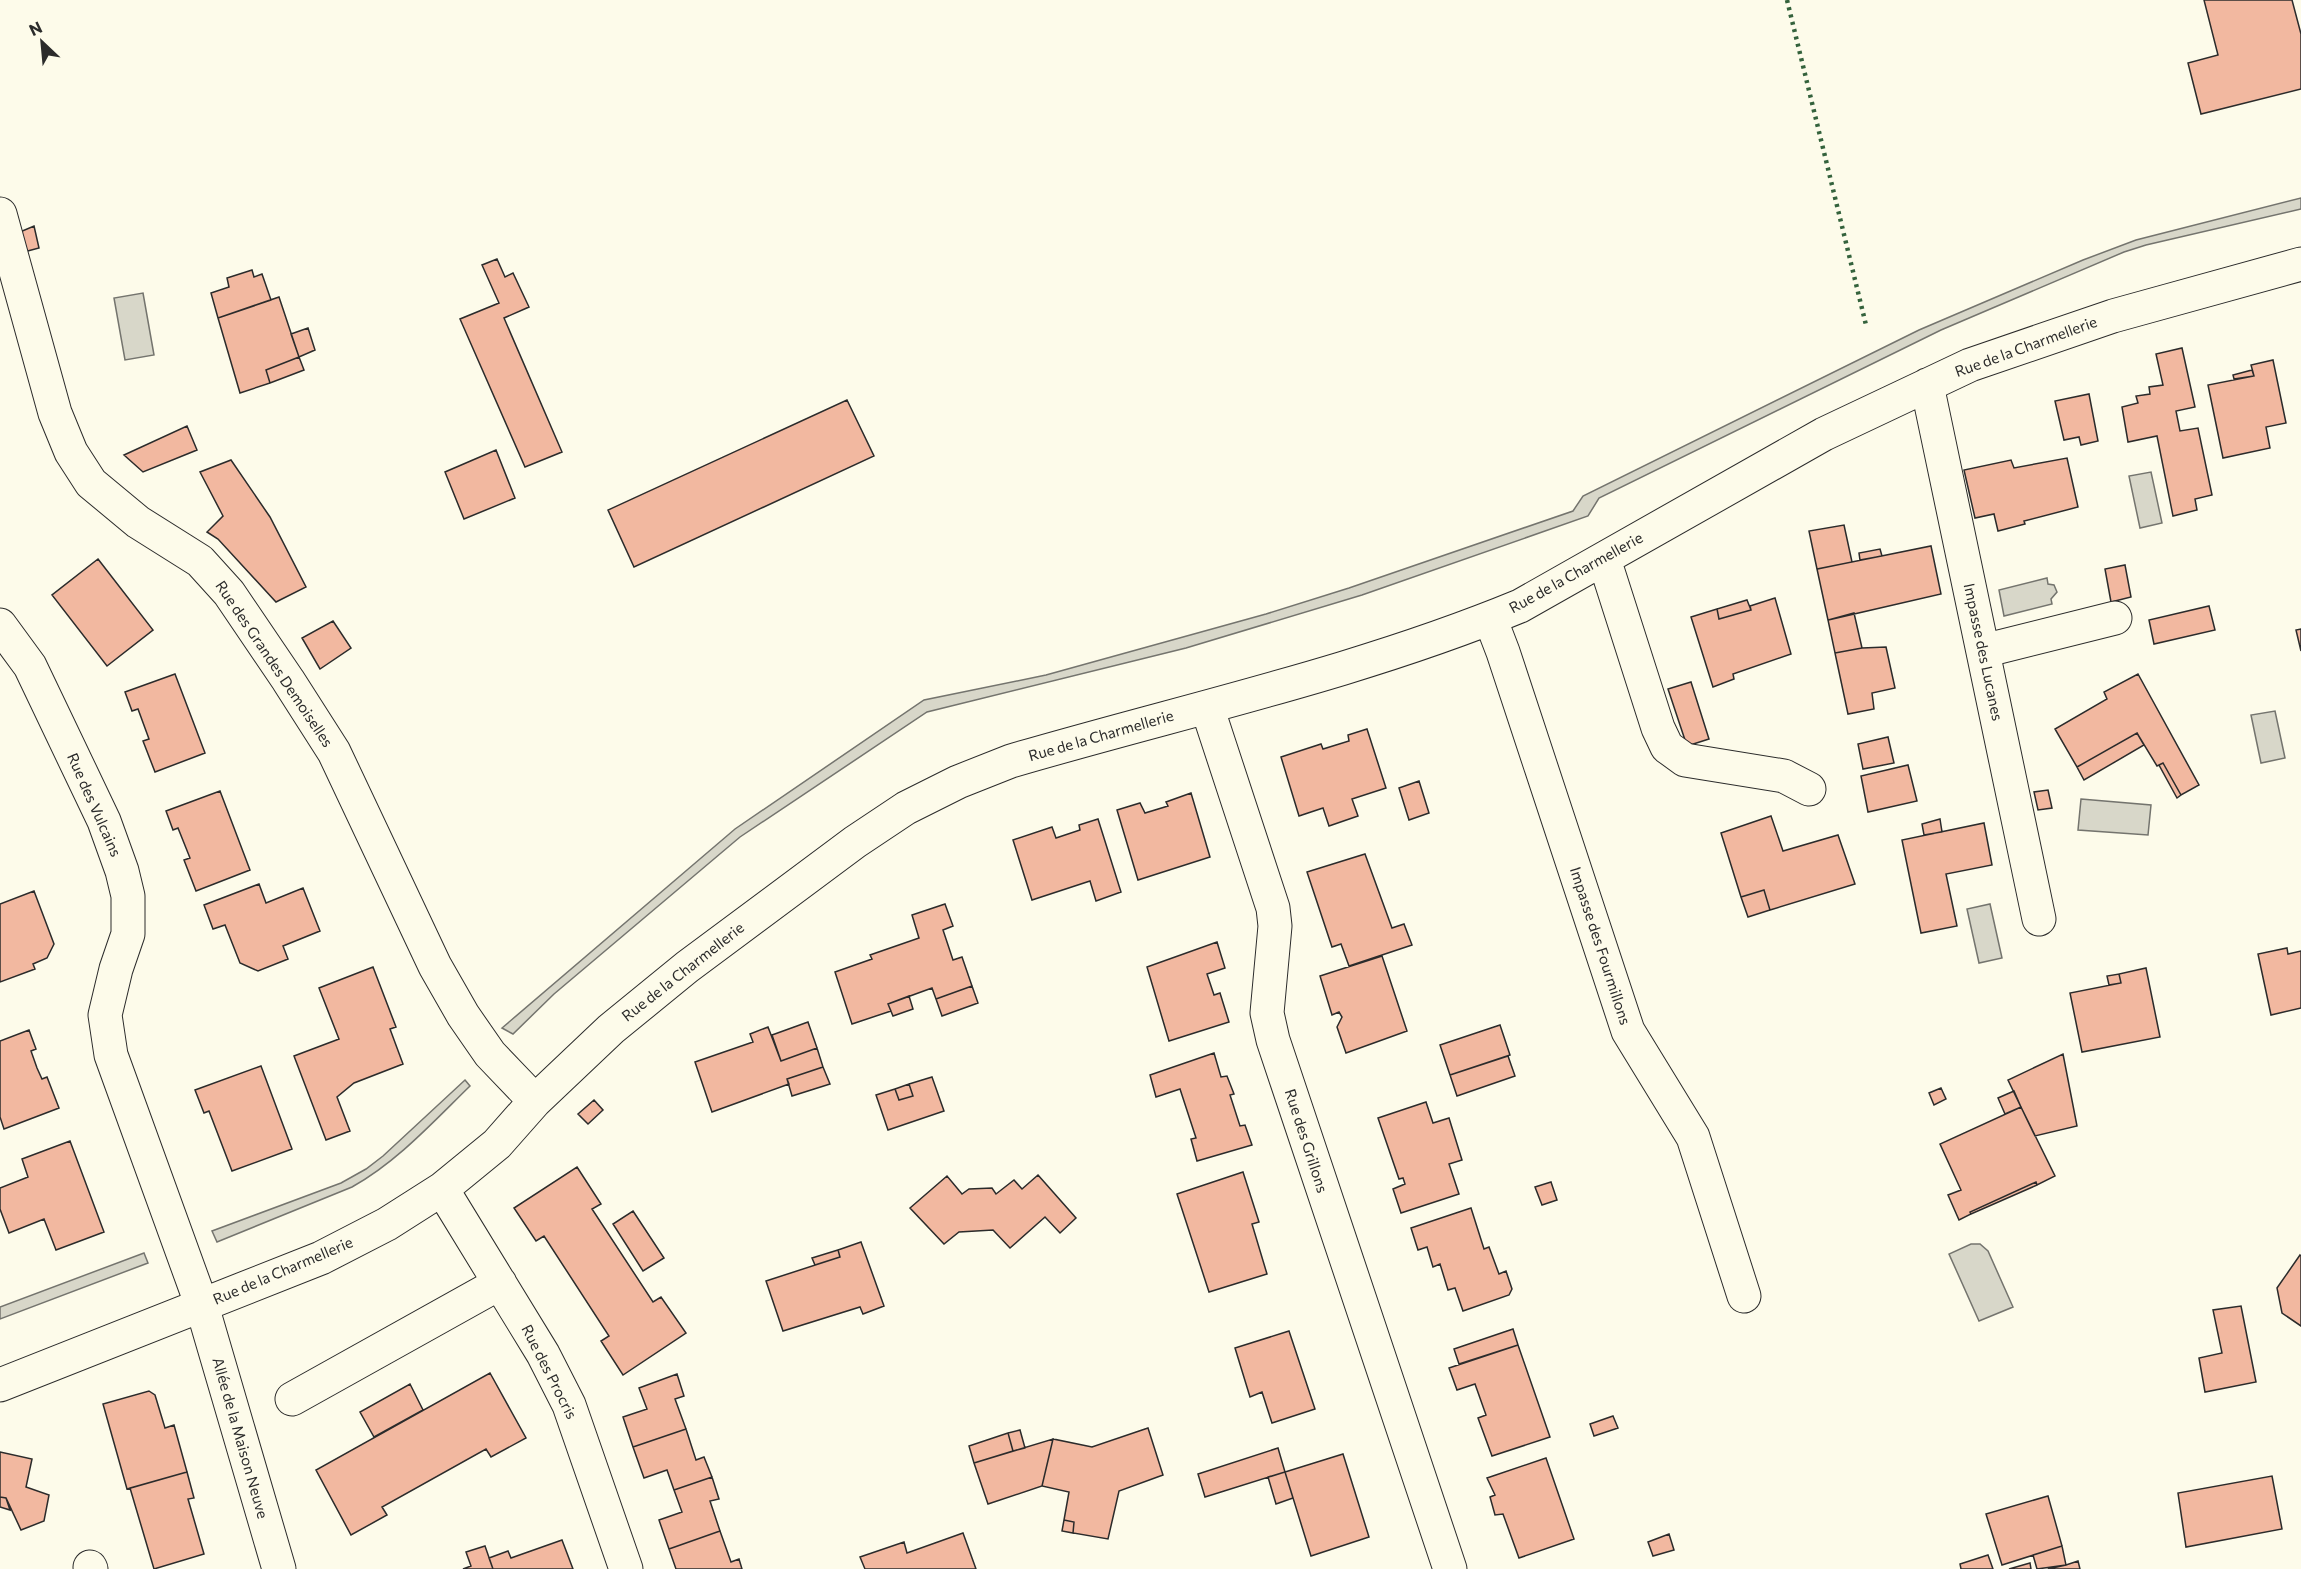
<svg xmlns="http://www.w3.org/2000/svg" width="2301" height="1569" font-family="Commissioner,sans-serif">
<rect width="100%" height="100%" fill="#fdfbea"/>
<path fill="#d8d7c9" stroke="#74746e" stroke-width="1.5" d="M2301 198V209L2146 245 2124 252 1941 330 1599 498 1588 516 1362 595 1186 648 927 712 740 837 554 994 513 1034 502 1028 735 829 924 700 1046 675 1266 614 1349 588 1573 511 1583 496 1919 330 2083 260 2136 240Z
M143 293 154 355 125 360 114 298Z
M2151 472 2162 523 2140 528 2129 476Z
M2047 578 2048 584 2054 585 2057 592 2051 599 2052 604 2004 616 1999 590Z
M2275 711 2285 758 2261 763 2251 715Z
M2081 799 2151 805 2148 835 2078 830Z
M1990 904 2002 958 1979 963 1967 909Z
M465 1080 470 1086C433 1122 397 1162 352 1187L217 1242 212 1231 341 1183 366 1169 383 1156Z
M1971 1244H1980L1988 1251 2013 1307 1979 1321 1949 1254Z
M144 1253 148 1263 0 1319V1307Z"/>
<path fill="#f2b8a0" stroke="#2b2b2b" stroke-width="1.5" d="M2204 0H2292L2301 34V89L2201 114 2188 63 2218 55Z
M34 226 39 248 20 253 13 235Z
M497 259 505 277 513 273 529 307 504 318 562 452 525 467 460 319 499 303 482 265Z
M252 270 254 277 262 274 271 300 218 318 211 293 229 287 227 278Z
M279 297 299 357 266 370 270 383 240 393 218 318Z
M308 328 315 350 299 357 291 334Z
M2182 348 2195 407 2176 411 2180 431 2198 428 2212 495 2195 499 2197 510 2173 516 2157 436 2128 442 2122 407 2138 403 2136 396 2150 394 2149 387 2163 385 2156 354Z
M299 357 304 370 270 383 266 370Z
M2273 360 2286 423 2266 427 2270 448 2223 458 2208 385 2254 376 2251 365Z
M2252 370 2254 376 2234 379 2233 375Z
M2089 394 2098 441 2081 445 2079 437 2064 440 2055 401Z
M847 400 874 456 634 567 608 510Z
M187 426 197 450 143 472 124 455Z
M496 450 515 498 464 519 445 472Z
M2067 458 2078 507 2024 521 2025 524 1998 531 1994 514 1975 518 1964 470 2011 460 2014 468Z
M231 460 270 517 306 587 276 602 218 539 207 532 223 516 200 472Z
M1844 525 1852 562 1817 569 1809 531Z
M1931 546 1941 594 1828 620 1817 569Z
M1880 549 1882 556 1860 560 1859 553Z
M98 559 153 630 107 666 52 595Z
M2125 565 2131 597 2111 602 2105 569Z
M1775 598 1791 654 1733 674 1734 679 1713 687 1691 617 1717 609 1719 619 1751 610 1750 606Z
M1747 600 1751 610 1719 619 1717 609Z
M2209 606 2215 630 2154 644 2149 620Z
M1854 613 1862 648 1835 653 1828 620Z
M333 621 351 648 320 669 302 638Z
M2301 629V651L2296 630Z
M1886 647 1895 688 1872 693 1874 709 1848 714 1835 653 1862 648Z
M175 674 205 753 155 772 143 741 149 739 138 709 132 711 125 692Z
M2138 674 2199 785 2181 795 2163 763 2157 766 2137 733 2077 767 2055 729 2107 699 2104 692Z
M1691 682 1709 739 1687 746 1668 689Z
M1367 729 1386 788 1352 799 1358 816 1329 826 1323 808 1299 816 1281 757 1321 744 1323 749 1349 741 1348 735Z
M2137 733 2144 745 2084 780 2077 767Z
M1888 737 1894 763 1863 769 1858 744Z
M2163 763 2181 795 2177 798 2159 765Z
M1908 765 1917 801 1868 812 1861 776Z
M1419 781 1429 813 1409 820 1399 788Z
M2048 790 2052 808 2038 810 2034 792Z
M220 791 250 870 196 891 184 860 190 858 178 828 173 830 166 811Z
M1191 793 1210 857 1138 880 1117 810 1140 803 1145 813 1168 806 1166 802Z
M1771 816 1783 851 1838 835 1855 884 1770 910 1764 890 1741 897 1721 833Z
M1098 819 1121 892 1096 901 1090 881 1032 900 1013 840 1052 827 1056 838 1080 830 1079 825Z
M1940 819 1942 832 1924 835 1922 824Z
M1984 823 1992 865 1946 874 1957 926 1921 933 1902 840Z
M1365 854 1392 928 1404 924 1412 945 1349 966 1341 944 1332 947 1307 872Z
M259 884 266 903 303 888 320 931 283 946 288 959 258 971 240 963 225 925 213 929 204 905Z
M1764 890 1770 910 1748 917 1741 897Z
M34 891 54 944 47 958 33 964 35 969 0 982V904Z
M945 904 953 926 943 930 953 960 962 957 972 986 936 999 932 988 888 1004 891 1011 852 1024 835 972 872 959 870 955 919 938 912 915Z
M1217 942 1225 968 1207 974 1214 995 1220 993 1229 1022 1169 1041 1147 967Z
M2287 948 2288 954 2301 951V1008L2271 1015 2258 954Z
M1382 956 1407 1031 1346 1053 1337 1027 1342 1017 1339 1012 1332 1015 1320 976Z
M373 967 396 1027 390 1029 403 1064 354 1083 337 1097 350 1131 326 1140 294 1056 339 1039 319 988Z
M2146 968 2160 1037 2082 1052 2070 993 2121 983 2119 974Z
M2119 974 2121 983 2109 985 2107 976Z
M972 986 978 1003 942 1016 936 999Z
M909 996 913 1009 893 1016 888 1004Z
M808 1022 817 1048 781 1061 772 1035Z
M1500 1025 1510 1055 1450 1075 1440 1045Z
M768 1027 781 1061 817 1048 823 1067 787 1079 789 1084 712 1112 695 1062 753 1042 750 1034Z
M29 1030 36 1049 31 1051 37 1068 42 1079 47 1077 59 1108 4 1129 0 1117V1041Z
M1214 1053 1221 1077 1227 1076 1234 1094 1230 1095 1240 1126 1245 1125 1252 1145 1197 1161 1191 1139 1196 1138 1180 1089 1156 1097 1150 1075Z
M2063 1054 2077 1126 2035 1136 2008 1080Z
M1508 1056 1515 1076 1457 1096 1450 1075Z
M261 1066 292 1149 232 1171 209 1111 204 1113 195 1090Z
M823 1067 830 1084 792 1096 787 1079Z
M932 1077 944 1111 888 1130 876 1095 895 1089 899 1100 913 1096 909 1084Z
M909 1084 913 1096 899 1100 895 1089Z
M1941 1088 1946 1099 1934 1105 1929 1093Z
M2014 1091 2021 1107 2005 1114 1998 1098Z
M594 1100 603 1110 588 1124 578 1114Z
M1426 1102 1433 1123 1449 1118 1462 1160 1449 1164 1459 1194 1401 1213 1393 1189 1405 1184 1403 1178 1399 1179 1378 1118Z
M2021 1107 2055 1176 2037 1185 2036 1182 1970 1212 1971 1214 1959 1220 1948 1195 1961 1190 1940 1144Z
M70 1141 104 1232 56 1250 44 1219 9 1233 0 1209V1188L28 1177 22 1159Z
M577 1167 601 1204 592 1209 653 1302 661 1297 686 1333 623 1375 601 1341 609 1336 544 1236 536 1241 514 1208Z
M1243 1172 1259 1222 1252 1224 1267 1274 1209 1292 1177 1194Z
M1038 1175 1076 1218 1060 1233 1045 1217 1010 1248 993 1230 959 1232 944 1244 910 1208 947 1176 962 1194 969 1189 992 1188 996 1194 1014 1180 1022 1189Z
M1551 1182 1557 1200 1542 1205 1535 1187Z
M2036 1182 2037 1185 1971 1214 1970 1212Z
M1471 1208 1484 1249 1489 1247 1499 1274 1506 1271 1512 1289 1509 1295 1463 1311 1455 1288 1448 1290 1440 1264 1433 1267 1427 1247 1418 1250 1411 1228Z
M633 1211 664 1258 643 1271 613 1224Z
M861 1242 884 1306 863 1314 860 1307 783 1331 766 1281 840 1257 838 1250Z
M838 1250 840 1257 815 1265 812 1258Z
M2300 1255 2301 1256V1326L2282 1313 2277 1288Z
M2241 1306 2256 1382 2205 1392 2199 1358 2222 1353 2213 1310Z
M1513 1329 1518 1345 1459 1364 1454 1349Z
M1289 1331 1315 1409 1272 1423 1262 1392 1250 1397 1235 1348Z
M1518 1345 1550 1437 1492 1456 1478 1418 1486 1415 1475 1384 1457 1390 1449 1368Z
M490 1373 526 1438 491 1457 486 1449 382 1507 387 1515 351 1535 316 1470Z
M677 1374 684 1396 675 1399 686 1429 633 1447 623 1417 647 1409 639 1388Z
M410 1384 423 1410 374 1437 360 1412Z
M149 1391 155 1395 165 1428 174 1425 187 1472 127 1489 103 1404Z
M1613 1416 1618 1428 1594 1436 1590 1424Z
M1148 1428 1163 1475 1119 1491 1108 1539 1073 1533 1074 1522 1064 1520 1069 1492 1042 1486 1053 1439 1092 1447Z
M686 1429 696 1460 704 1457 712 1477 674 1490 667 1470 644 1478 633 1447Z
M1020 1430 1025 1448 1013 1451 1008 1433Z
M1008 1433 1013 1451 974 1463 969 1446Z
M1053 1439 1042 1486 988 1504 974 1463Z
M1278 1448 1285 1472 1205 1497 1198 1474Z
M0 1452 32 1459 26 1487 49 1495 44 1521 21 1530 6 1498 0 1497Z
M1343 1454 1369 1537 1311 1556 1285 1472Z
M1546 1458 1574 1539 1519 1558 1503 1514 1495 1515 1490 1497 1495 1495 1487 1478Z
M187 1472 194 1498 188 1499 204 1554 154 1569 130 1488Z
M1285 1472 1293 1498 1276 1504 1268 1477Z
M2272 1476 2282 1529 2186 1547 2178 1493Z
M712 1477 719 1499 710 1501 720 1531 669 1549 659 1520 682 1512 674 1490Z
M2048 1496 2062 1546 2002 1565 1986 1514Z
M0 1497 6 1498 10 1510 0 1507Z
M1064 1520 1074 1522 1073 1533 1062 1531Z
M720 1531 731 1562 739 1559 742 1569H676L669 1549Z
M963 1533 976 1569H865L860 1557 904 1542 907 1553Z
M1669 1534 1674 1550 1653 1556 1648 1542Z
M562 1540 573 1569H493L489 1558 508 1551 511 1558Z
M485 1546 493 1569H463L471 1566 466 1552Z
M2062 1546 2066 1565 2037 1569 2033 1555Z
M1988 1555 1993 1569H1961L1960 1564Z
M2078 1561 2080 1569H2048L2066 1565Z
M2030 1563 2031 1569H2009Z"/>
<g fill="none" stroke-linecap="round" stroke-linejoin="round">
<g stroke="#2b2b2b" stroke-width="35">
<path id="minor" d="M0 214 55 413 71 452 91 483 138 522 200 561 229 593 288 680 334 752 435 966 463 1015 490 1054 535 1101
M1927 385 2039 919
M1604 559 1658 728 1667 747 1685 760 1784 776 1809 789
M1490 618 1503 652 1628 1031 1693 1137 1744 1296
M0 625 30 666 104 821 122 871 128 896V934L116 969 105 1015 111 1055 202 1306 279 1569
M1983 651 2115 618
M1207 707 1273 908 1275 926 1267 1013 1273 1040 1450 1569
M442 1189 543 1354 569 1405 626 1569
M0 1385 321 1258 387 1224 442 1189 497 1144 535 1101 611 1029 687 967 855 842 906 808 958 782 1011 761C1181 711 1355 674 1520 606L1824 434 1970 365 2113 316 2301 264
M292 1399 500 1283
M90 1567 91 1569"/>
</g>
<use href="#minor" stroke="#fdfbea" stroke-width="33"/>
<path stroke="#34623c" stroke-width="4.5" stroke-dasharray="3 4.5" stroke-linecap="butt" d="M1787 0 1866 325"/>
</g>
<g text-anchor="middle" stroke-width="4.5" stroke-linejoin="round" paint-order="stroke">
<g font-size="15" fill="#2b2b2b" stroke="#fdfbea">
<text transform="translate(2026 347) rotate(-20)" y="5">Rue de la Charmellerie</text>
<text transform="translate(1576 573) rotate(-29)" y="5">Rue de la Charmellerie</text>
<text transform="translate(1983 652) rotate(78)" y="5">Impasse des Lucanes</text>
<text transform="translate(274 664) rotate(56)" y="5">Rue des Grandes Demoiselles</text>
<text transform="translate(1101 736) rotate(-16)" y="5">Rue de la Charmellerie</text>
<text transform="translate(94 805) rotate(66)" y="5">Rue des Vulcains</text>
<text transform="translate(1600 946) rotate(72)" y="5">Impasse des Fourmillons</text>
<text transform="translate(683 972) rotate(-38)" y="5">Rue de la Charmellerie</text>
<text transform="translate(1306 1141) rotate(72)" y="5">Rue des Grillons</text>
<text transform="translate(283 1271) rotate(-23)" y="5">Rue de la Charmellerie</text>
<text transform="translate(549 1372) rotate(63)" y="5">Rue des Procris</text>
<text transform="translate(240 1438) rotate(74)" y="5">Allée de la Maison Neuve</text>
</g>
</g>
<g transform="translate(42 42) rotate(334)" stroke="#fdfbea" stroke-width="4.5" paint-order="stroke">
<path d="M0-4.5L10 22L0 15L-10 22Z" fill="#2b2b2b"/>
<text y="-9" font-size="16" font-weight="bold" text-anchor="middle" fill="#2b2b2b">N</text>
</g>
</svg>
